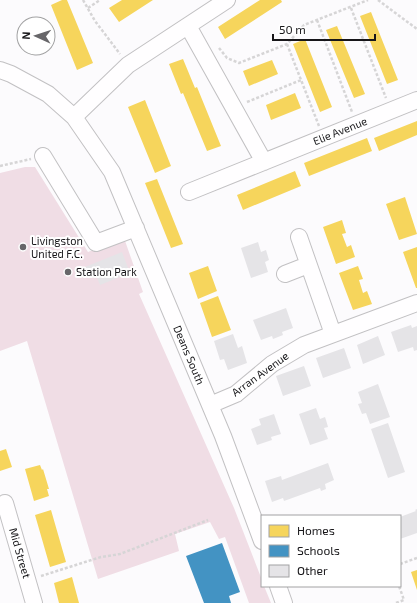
<svg xmlns="http://www.w3.org/2000/svg" width="417" height="603" font-family="'Exo 2',sans-serif">
<rect width="100%" height="100%" fill="#fcfbfd"/>
<path fill="#f0dde5" d="M25 167H35L88 252 124 238 143 292 139 294 234 508 262 580V586H264L271 603H249L225 537 219 539 210 522 175 534 179 551 98 579 27 341 0 351V173Z"/>
<path fill="#f6d55c" d="M62 0H67L93 63 77 70 51 5Z
M122 0H153L119 22 109 8Z
M260 0H281L282 2 225 39 218 27Z
M371 12 398 80 387 84 360 16Z
M337 26 365 94 354 98 326 30Z
M305 39 332 107 320 112 293 44Z
M183 59 195 88 197 87 221 146 207 151 183 93 181 94 169 64Z
M272 60 278 74 249 86 243 71Z
M295 93 301 108 271 120 266 105Z
M145 100 171 166 155 173 128 107Z
M417 121V135L379 151 374 138Z
M367 138 372 151 309 176 304 163Z
M295 171 301 186 243 210 237 195Z
M157 179 183 244 171 248 145 183Z
M405 197 417 234 399 240 386 204Z
M342 220 346 233 342 234 347 247 351 245 355 257 336 264 323 227Z
M417 247V288H416L403 252Z
M208 266 217 291 198 299 189 273Z
M358 266 363 279 359 280 363 293 367 291 372 304 353 310 339 273Z
M218 296 231 330 212 337 200 303Z
M6 449 12 467 0 471V451Z
M40 465 42 470 43 469 49 489H47L49 496 34 501 25 469Z
M51 510 66 562 50 567 35 515Z
M417 570V590L411 572Z
M72 577 79 603H59L54 583Z"/>
<path fill="#4393c3" d="M222 543 240 592 229 596 231 603H204L186 556Z"/>
<path fill="#e5e4e7" d="M258 242 261 252 266 250 269 260 265 262 268 272 251 278 241 248Z
M122 252 130 273 100 285 95 273 88 276 85 267Z
M286 308 293 328 282 332 283 335 273 339 272 336 261 340 253 320Z
M411 325 412 328 417 326V350L414 351 413 347 398 352 391 332Z
M233 334 238 348 242 346 247 363 228 370 224 359 220 360 214 341Z
M378 336 385 355 363 364 357 345Z
M344 348 351 368 323 378 316 358Z
M304 366 311 386 283 396 276 376Z
M378 384 390 417 370 424 366 413 362 414 358 404 362 403 358 392Z
M316 408 320 419 325 417 326 420 328 427 324 428 328 439 310 445 299 414Z
M274 414 281 434 271 437 272 440 257 445 251 429 261 425 259 419Z
M388 423 405 472 388 478 371 429Z
M328 463 334 480 325 484 326 489 321 491 320 488 284 501 283 498 272 502 265 481 281 476 282 480Z
M417 509V533L400 539V517L416 511 415 510Z"/>
<g fill="none" stroke-linecap="round" stroke-linejoin="round">
<g stroke="#c2c1c3" stroke-width="18">
<path id="minor" d="M188 26 264 162
M0 70 11 74 48 94 74 117 112 172 223 436 262 541
M74 117 128 65 227 0
M43 156 96 243 136 228
M189 192 417 100
M299 237 333 334
M285 274 308 265
M210 405 236 394 272 364 304 345 417 303
M5 503 34 603
M278 586 284 603"/>
</g>
<path stroke="#d6d5d6" stroke-width="2.5" stroke-dasharray="3 2" stroke-linecap="butt" d="M83 0 95 21 120 54
M378 0 417 29
M88 8 100 0
M351 8 386 98
M317 20 352 112
M287 44 319 126
M219 48 227 58 239 63 287 44 304 25 368 0
M247 102 301 80
M0 166 31 159
M400 564 417 558
M41 576 101 557 120 554 208 520
M396 603 404 600 399 586"/>
<use href="#minor" stroke="#fffeff" stroke-width="16"/>
</g>
<g fill="#676669" stroke="#fff" stroke-width="1.5">
<circle cx="23" cy="247" r="4"/>
<circle cx="68" cy="272" r="4"/>
</g>
<g text-anchor="middle" stroke-width="4" stroke-linejoin="round" paint-order="stroke">
<g font-size="11" fill="#171619" stroke="#fff">
<text transform="translate(340 131) rotate(-22)" y="4">Elie Avenue</text>
<text transform="translate(189 355) rotate(67)" y="4">Deans South</text>
<text transform="translate(260 374) rotate(-36)" y="4">Arran Avenue</text>
<text transform="translate(20 553) rotate(74)" y="4">Mid Street</text>
</g>
<g font-size="11" fill="#171619" stroke="#fff" text-anchor="start">
<text x="31" y="245">Livingston<tspan x="31" dy="13">United F.C.</tspan></text>
<text x="76" y="276">Station Park</text>
</g>
</g>
<rect x="261" y="515" width="140" height="72" fill="#ffffff" stroke="#a2a2a3"/>
<rect x="269" y="525" width="20" height="12" fill="#f6d55c" stroke="#a2a2a3"/>
<text x="297" y="535" font-size="12" fill="#171619">Homes</text>
<rect x="269" y="545" width="20" height="12" fill="#4393c3" stroke="#a2a2a3"/>
<text x="297" y="555" font-size="12" fill="#171619">Schools</text>
<rect x="269" y="565" width="20" height="12" fill="#e5e4e7" stroke="#a2a2a3"/>
<text x="297" y="575" font-size="12" fill="#171619">Other</text>
<g transform="translate(36 36) rotate(273)"><circle r="19" fill="#ffffff" stroke="#a2a2a3"/>
<path d="M0-3L7 15L0 10L-7 15Z" fill="#676669"/>
<text y="-6" font-size="11" font-weight="bold" text-anchor="middle" fill="#171619">N</text>
</g>
<path d="M273 34v6h102v-6" fill="none" stroke="#171619" stroke-width="2"/>
<text x="279" y="34" font-size="12" fill="#171619" stroke="#ffffff" stroke-width="3" paint-order="stroke">50 m</text>
</svg>
